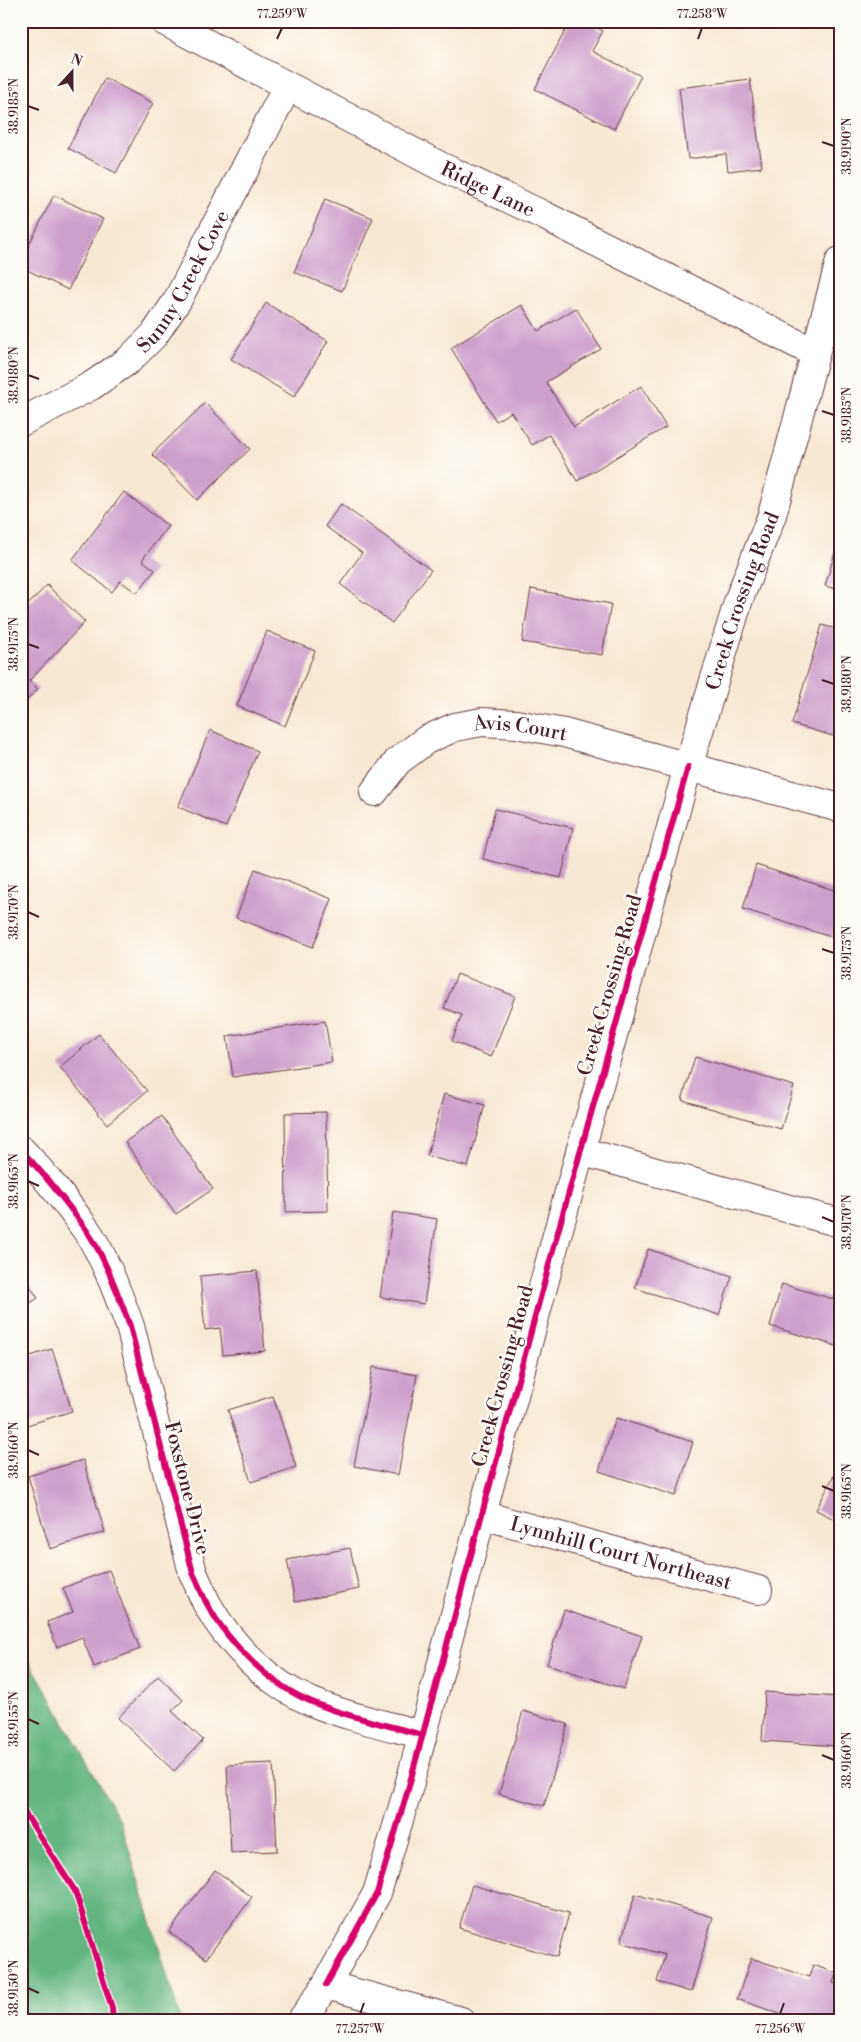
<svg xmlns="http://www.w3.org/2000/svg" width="861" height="2042" font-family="'Libre Bodoni',serif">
<rect width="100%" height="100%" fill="#fdfcf7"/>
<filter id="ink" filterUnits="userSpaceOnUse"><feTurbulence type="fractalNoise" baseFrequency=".02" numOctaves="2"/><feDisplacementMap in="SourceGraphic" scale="10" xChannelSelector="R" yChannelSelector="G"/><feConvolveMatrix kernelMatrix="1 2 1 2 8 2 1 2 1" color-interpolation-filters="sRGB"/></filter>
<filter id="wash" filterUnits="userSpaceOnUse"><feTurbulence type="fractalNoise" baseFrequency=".0096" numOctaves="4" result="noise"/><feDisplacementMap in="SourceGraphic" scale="20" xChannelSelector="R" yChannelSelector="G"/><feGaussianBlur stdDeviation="1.12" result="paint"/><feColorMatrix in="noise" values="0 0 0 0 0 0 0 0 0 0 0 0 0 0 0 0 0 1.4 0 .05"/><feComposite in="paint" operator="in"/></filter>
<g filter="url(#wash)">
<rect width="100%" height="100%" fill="#f7e8d4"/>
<path fill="#64b681" stroke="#576a56" d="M21 1646 120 1820 181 2021H21Z"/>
<g id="blocks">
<path fill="#cda0cc" d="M570 21H584L603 31 592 51 641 76 614 129 535 89Z
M105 78 153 103 116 173 68 148Z
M750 79 762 167 728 171 726 154 688 159 679 88Z
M54 195 103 219 68 290 21 267V261Z
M325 199 373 218 342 291 294 272Z
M266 303 328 341 294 397 231 359Z
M522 305 538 331 576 308 601 349 546 382 574 427 641 386 666 427 577 481 549 435 532 445 511 412 496 421 451 348Z
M205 403 250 449 197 500 152 454Z
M124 492 168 526 142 560 155 570 137 593 120 581 112 592 72 560Z
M341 504 431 570 392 623 340 584 362 553 325 526Z
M839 539H840V590L825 586Z
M47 585 85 622 29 681 38 689 26 701 21 696V612Z
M531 589 611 604 602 655 522 642Z
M822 625 840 630V726L836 737 792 724Z
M267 631 315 651 285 726 237 706Z
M210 730 258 751 226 827 178 807Z
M495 809 573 828 561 878 483 859Z
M756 865 840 892V920L834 938 743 909Z
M255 869 332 899 313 947 236 918Z
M457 974 515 996 491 1057 452 1041 462 1015 444 1008Z
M325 1021 332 1062 233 1077 227 1036Z
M99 1034 147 1091 107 1124 60 1067Z
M695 1057 794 1086 781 1129 682 1100Z
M444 1094 485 1105 468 1167 427 1156Z
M326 1112 328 1211 286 1212 285 1113Z
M162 1116 213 1189 176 1214 125 1142Z
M393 1212 437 1219 424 1304 380 1297Z
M648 1249 732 1276 719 1315 635 1288Z
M257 1271 265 1351 223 1355 220 1328 205 1330 200 1276Z
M21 1273 38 1298 21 1309Z
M782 1284 840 1301V1347L770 1326Z
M52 1349 72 1411 21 1427V1359Z
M373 1367 417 1375 398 1475 354 1466Z
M273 1396 296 1467 251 1482 228 1410Z
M616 1418 693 1442 676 1496 599 1471Z
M83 1460 105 1532 50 1549 28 1476Z
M840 1464V1522L816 1510Z
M350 1548 359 1589 295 1602 287 1560Z
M109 1570 140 1649 94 1667 82 1637 57 1647 47 1622 73 1612 63 1588Z
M564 1610 642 1636 624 1689 547 1664Z
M158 1676 183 1700 172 1711 203 1740 174 1771 118 1718Z
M765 1692 840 1697V1746L762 1741Z
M523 1711 568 1724 544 1806 499 1794Z
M273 1763 277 1851 231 1853 227 1765Z
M215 1870 252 1897 206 1959 169 1932Z
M472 1885 569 1913 557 1957 459 1928Z
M635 1894 713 1917 691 1992 657 1982 665 1955 621 1942Z
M751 1958 809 1977 813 1965 836 1973 833 1983 840 1985V2013L837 2021H800L737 1999Z"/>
</g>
</g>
<g filter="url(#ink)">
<use href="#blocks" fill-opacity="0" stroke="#643d44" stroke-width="1"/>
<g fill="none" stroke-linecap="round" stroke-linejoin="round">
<g stroke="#643d44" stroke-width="30">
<g id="minor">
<path id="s1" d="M164 21 440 166 543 215 815 353"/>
<path id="s2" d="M21 422 91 386 129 360 154 335 177 301 287 87"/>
<path id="s3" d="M374 792 398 761 426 740 455 727 482 722 516 724 564 733 840 808"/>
<path d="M21 1150C45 1175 67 1203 87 1231 105 1257 119 1297 130 1326L193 1573C198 1583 202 1594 207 1604 229 1644 270 1685 312 1702 348 1717 386 1725 423 1735"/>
<path d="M580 1151 840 1223"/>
<path id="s4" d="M482 1515 758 1590"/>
<path d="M326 1985 461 2021"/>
<path id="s5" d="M301 2021 326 1985 377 1893 407 1793 557 1235 688 767 739 599 772 515 840 261"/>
</g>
</g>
<use href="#minor" stroke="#fff" stroke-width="28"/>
<g stroke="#fdfcf7" stroke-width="9">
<path id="cycleway" d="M21 1150C45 1175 67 1203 87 1231 105 1257 119 1297 130 1326L193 1573C198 1583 202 1594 207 1604 229 1644 270 1685 312 1702 348 1717 386 1725 423 1735
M21 1807 75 1891 112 2008 113 2021
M326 1985 377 1893 407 1793 557 1235 688 767"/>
</g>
<use href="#cycleway" stroke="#d6006c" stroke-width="6"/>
</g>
</g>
<path fill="none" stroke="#4a1f2b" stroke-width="2" d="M277 39 282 28M698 39 702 28M28 106 39 110M822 142 834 146M28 375 39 379M822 411 834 415M28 644 39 648M822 680 834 684M28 912 39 917M822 949 834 953M28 1181 39 1186M822 1217 834 1222M28 1450 39 1455M822 1486 834 1491M28 1719 39 1724M822 1755 834 1760M28 1988 39 1993M360 2014 364 2003M780 2014 784 2003"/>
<g text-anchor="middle" stroke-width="4.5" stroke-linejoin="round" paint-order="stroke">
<g font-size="20" fill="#4a1f2b" stroke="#fdfcf7">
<text dy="7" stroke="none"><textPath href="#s1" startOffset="365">Ridge Lane</textPath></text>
<text dy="7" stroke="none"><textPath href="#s2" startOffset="221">Sunny Creek Cove</textPath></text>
<text dy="7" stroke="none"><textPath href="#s5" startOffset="1492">Creek Crossing Road</textPath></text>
<text dy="7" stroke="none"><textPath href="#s3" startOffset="172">Avis Court</textPath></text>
<text transform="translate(609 985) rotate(-74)" y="7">Creek Crossing Road</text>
<text transform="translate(502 1376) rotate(-75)" y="7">Creek Crossing Road</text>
<text transform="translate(188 1488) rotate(76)" y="7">Foxstone Drive</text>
<text dy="7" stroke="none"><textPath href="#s4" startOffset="144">Lynnhill Court Northeast</textPath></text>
</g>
</g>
<rect width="861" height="2042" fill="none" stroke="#fdfcf7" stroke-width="55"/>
<g transform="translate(72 72) rotate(21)" stroke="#fdfcf7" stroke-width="4" paint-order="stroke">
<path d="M0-4L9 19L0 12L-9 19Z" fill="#4a1f2b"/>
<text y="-8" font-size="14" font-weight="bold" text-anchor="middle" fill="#4a1f2b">N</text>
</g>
<rect x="28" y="28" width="806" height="1986" fill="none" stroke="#4a1f2b" stroke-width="2"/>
<g font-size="12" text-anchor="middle" fill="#4a1f2b">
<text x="282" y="18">77.259°W</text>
<text x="702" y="18">77.258°W</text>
<text transform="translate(14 106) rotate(-90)" y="4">38.9185°N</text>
<text transform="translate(847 146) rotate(-90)" y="4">38.9190°N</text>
<text transform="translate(14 375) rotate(-90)" y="4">38.9180°N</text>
<text transform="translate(847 415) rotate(-90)" y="4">38.9185°N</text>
<text transform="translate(14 644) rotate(-90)" y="4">38.9175°N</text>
<text transform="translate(847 684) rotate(-90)" y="4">38.9180°N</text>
<text transform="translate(14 912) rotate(-90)" y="4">38.9170°N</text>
<text transform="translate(847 953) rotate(-90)" y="4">38.9175°N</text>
<text transform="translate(14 1181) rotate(-90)" y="4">38.9165°N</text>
<text transform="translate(847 1222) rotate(-90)" y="4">38.9170°N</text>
<text transform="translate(14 1450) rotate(-90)" y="4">38.9160°N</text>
<text transform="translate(847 1491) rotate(-90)" y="4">38.9165°N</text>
<text transform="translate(14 1719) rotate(-90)" y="4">38.9155°N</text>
<text transform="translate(847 1760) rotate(-90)" y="4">38.9160°N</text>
<text transform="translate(14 1988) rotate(-90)" y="4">38.9150°N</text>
<text x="360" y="2033">77.257°W</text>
<text x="780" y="2033">77.256°W</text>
</g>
</svg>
